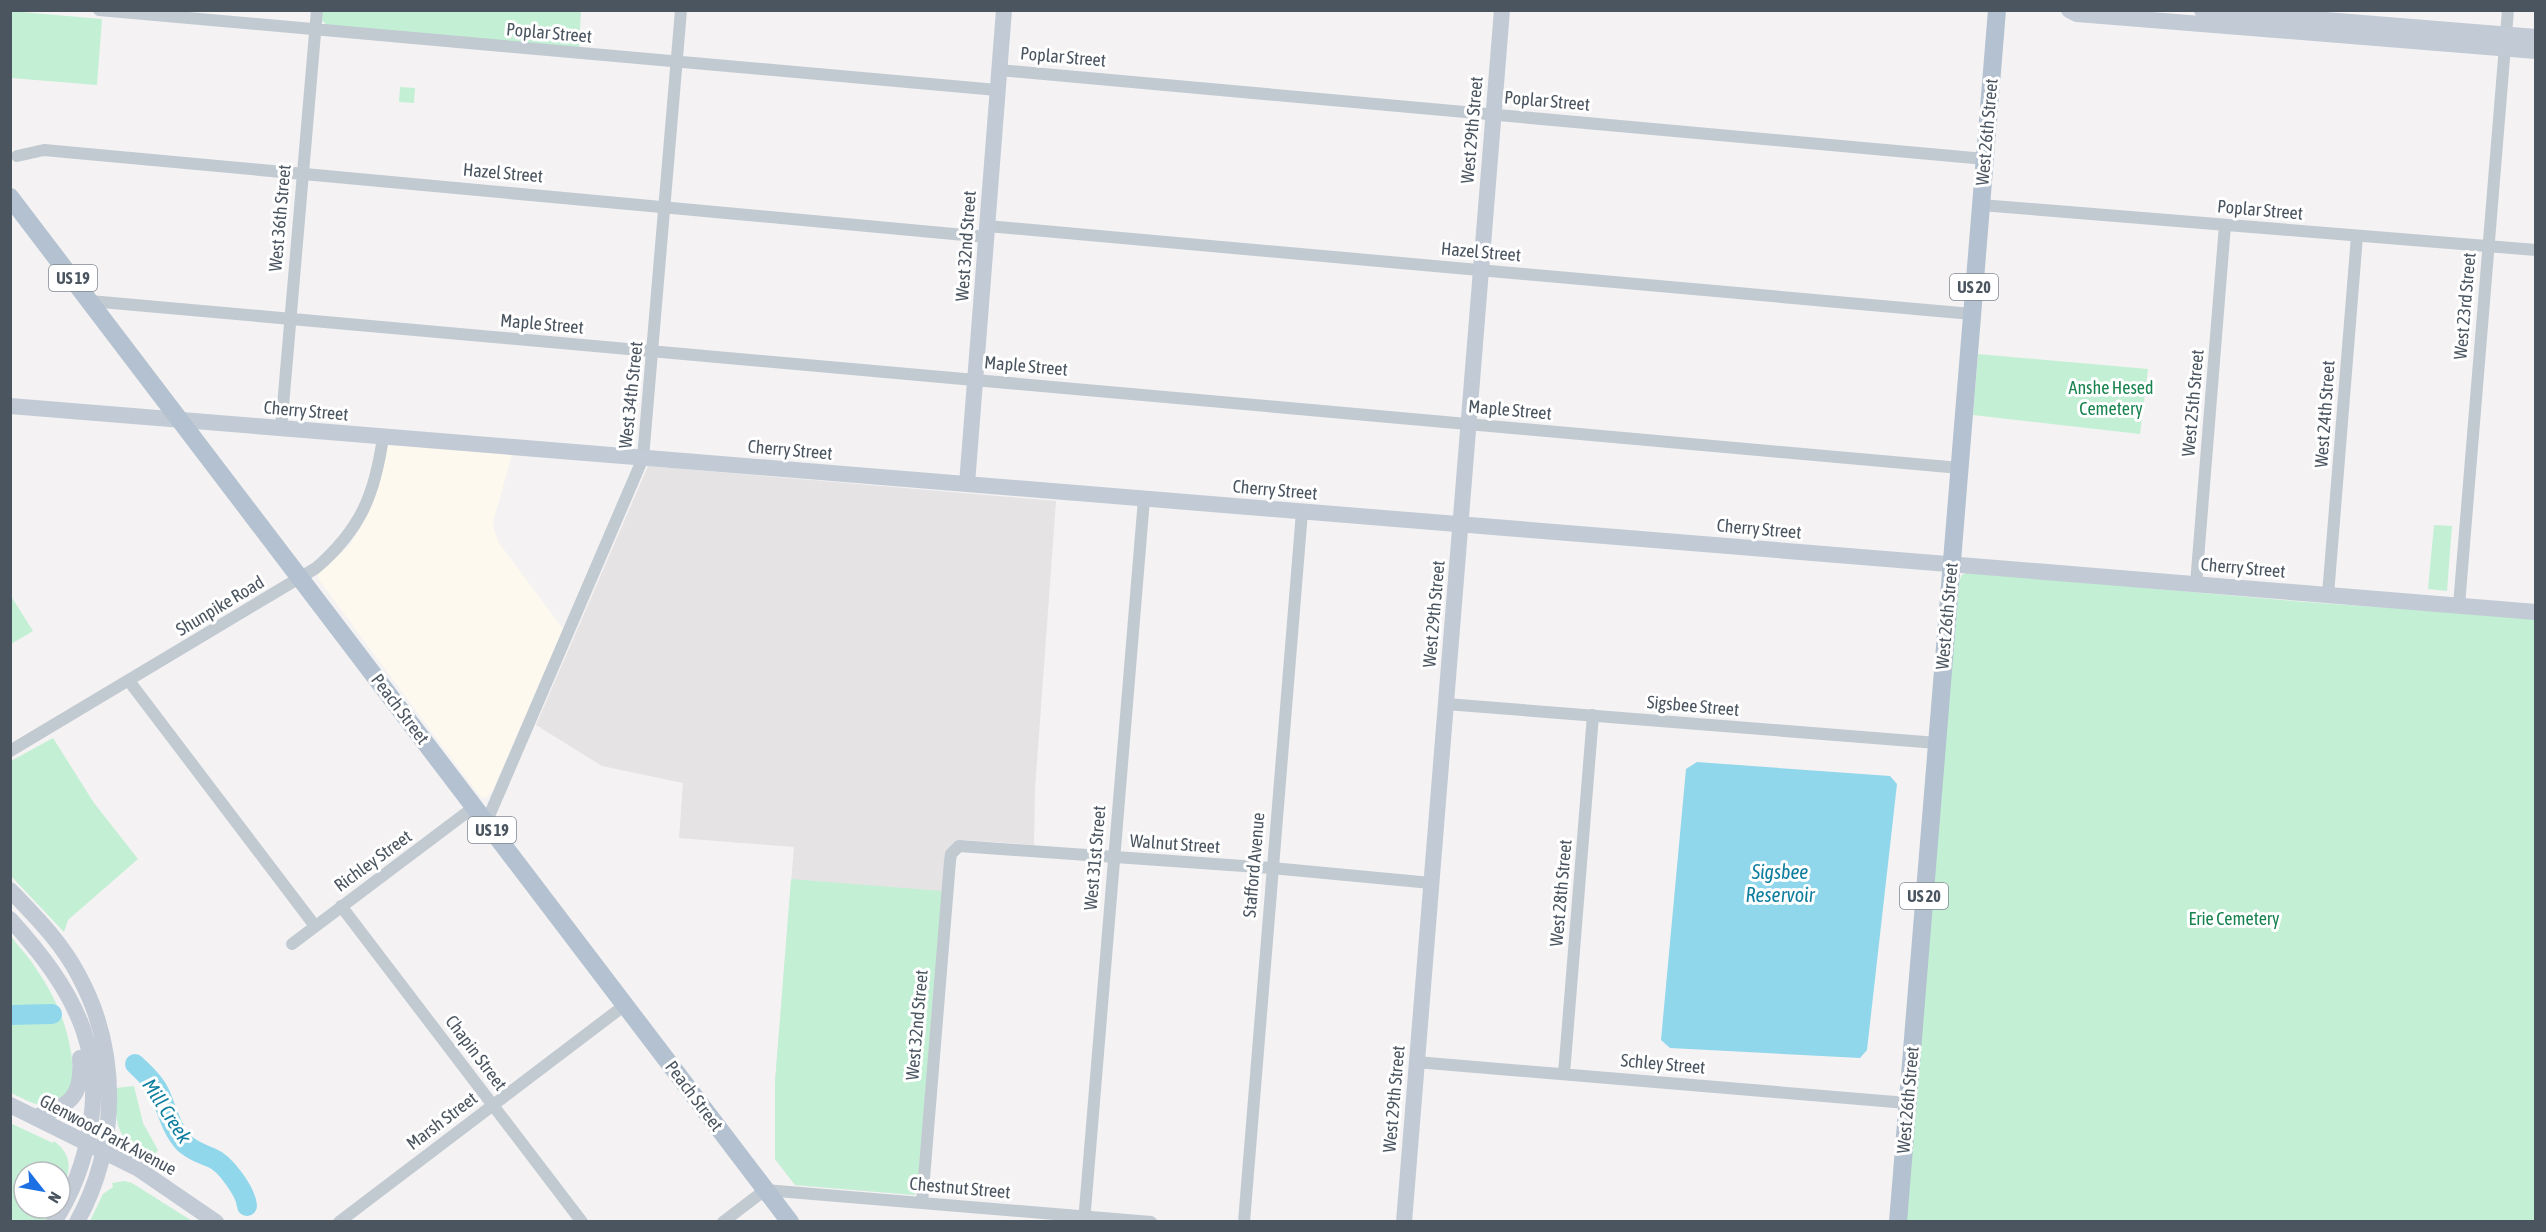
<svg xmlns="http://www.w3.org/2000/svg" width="2546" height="1232" font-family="'Asap Condensed',sans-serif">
<rect width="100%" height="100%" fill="#f4f2f2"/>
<path fill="#fdf9ee" d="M388 444 512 455 493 522 494 530 499 543 563 629 493 790 486 798 481 797 455 763 319 580 318 574 349 546 359 530 379 486Z"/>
<path fill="#e5e3e4" d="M648 466 1056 501 1035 789 1034 845 964 840 953 845 917 1192 914 1195 795 1185 775 1159V1082L794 847 679 838 683 783 602 766 536 725Z"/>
<path fill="#c3f0d5" d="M321 10 581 11 579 48 327 26 322 20Z
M10 11 102 19 97 85 11 78Z
M400 87 415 88 414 103 399 102Z
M1978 354 2148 369 2140 434 1973 415Z
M2434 525 2452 526 2447 591 2428 589Z
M1968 572 2305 602 2535 618V1221L1905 1222 1959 582 1962 575Z
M11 596 33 631 11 644H10Z
M53 738 94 803 138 859 68 920 64 932 11 876V761Z
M791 879 942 891 917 1192 914 1195 795 1185 775 1159V1082Z
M10 934C17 946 28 955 35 967 61 1004 75 1044 73 1089 41 1110 45 1109 11 1093Z
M134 1086 143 1123 158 1150 152 1159C116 1137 115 1129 116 1088Z
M10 1123 53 1143 54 1141C76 1158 69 1174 60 1196V1172H24V1208H54L46 1221H11Z
M124 1181 132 1183 192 1221H90L103 1194 113 1187 112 1183Z"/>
<path fill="#91d7ec" d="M1697 762 1890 776 1897 784 1867 1050 1860 1058 1670 1048 1661 1040 1686 769Z"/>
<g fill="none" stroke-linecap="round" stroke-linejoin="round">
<path stroke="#91d7ec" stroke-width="20" d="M10 1015 52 1014
M135 1064C143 1072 154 1081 159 1092 167 1109 171 1129 184 1143 194 1152 201 1153 212 1158 225 1163 246 1192 247 1206"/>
<path stroke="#c1c9d1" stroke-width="12" d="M99 10 997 90
M999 70 1985 159
M17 156 44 150 986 237
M1981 205 2536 250
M987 226 1972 314
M90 301 1960 468
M281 429 317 10
M2196 584 2225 225
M2328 595 2357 236
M2459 605 2508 10
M129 681 315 926
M1446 704 1937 743
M10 751 316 568C361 529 375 494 383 437
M486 823 643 458 681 10
M341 906 582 1222
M292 944 474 807
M1416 1062 1907 1103
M1564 1074 1593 715
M922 1203 950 861 951 854 959 846 1272 868 1431 883
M339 1222 625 1005
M723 1222 765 1190 1151 1222
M1084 1222 1144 499
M1244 1222 1302 512"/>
<path stroke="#c1cad5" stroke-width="16" d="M2069 10 2077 14 2536 51
M2202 10 2536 37
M10 406 2536 612
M967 484 1004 10
M10 890C36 917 62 943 79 976 120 1052 119 1146 77 1222
M10 919C39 951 68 987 83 1029 105 1091 89 1168 54 1222
M10 1105 137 1168 216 1222
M35 1117C70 1105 83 1098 80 1058
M1404 1222 1502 10"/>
<path stroke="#b3c1d0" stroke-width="18" d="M10 197 790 1222
M1898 1222 1997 10"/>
</g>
<g text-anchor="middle" stroke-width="6" stroke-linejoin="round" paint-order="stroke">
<g fill="#fff" stroke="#808890" stroke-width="1.5">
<rect x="49" y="265" width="48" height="26" rx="4.5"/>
<rect x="1950" y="274" width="48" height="26" rx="4.5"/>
<rect x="468" y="817" width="48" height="26" rx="4.5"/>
<rect x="1900" y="883" width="48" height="26" rx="4.5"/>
</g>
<g font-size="16" font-weight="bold" fill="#4a5560">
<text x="73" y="284">US 19</text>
<text x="1974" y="293">US 20</text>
<text x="492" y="836">US 19</text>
<text x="1924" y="902">US 20</text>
</g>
<g font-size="18" fill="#4a5560" stroke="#fff">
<text transform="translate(549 33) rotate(5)" y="6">Poplar Street</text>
<text transform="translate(1063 57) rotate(5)" y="6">Poplar Street</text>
<text transform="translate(1547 101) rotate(5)" y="6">Poplar Street</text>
<text transform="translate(1472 130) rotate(-85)" y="6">West 29th Street</text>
<text transform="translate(1987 132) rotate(-85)" y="6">West 26th Street</text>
<text transform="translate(503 173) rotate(5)" y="6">Hazel Street</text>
<text transform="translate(2260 210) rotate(5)" y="6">Poplar Street</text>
<text transform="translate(280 218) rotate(-85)" y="6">West 36th Street</text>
<text transform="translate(966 246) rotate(-86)" y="6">West 32nd Street</text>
<text transform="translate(1481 252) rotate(5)" y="6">Hazel Street</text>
<text transform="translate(2465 306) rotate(-85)" y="6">West 23rd Street</text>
<text transform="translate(542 324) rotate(5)" y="6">Maple Street</text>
<text transform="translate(1026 366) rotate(5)" y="6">Maple Street</text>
<text transform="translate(631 395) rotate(-84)" y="6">West 34th Street</text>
<text transform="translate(2193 403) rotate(-85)" y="6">West 25th Street</text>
<text transform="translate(1510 410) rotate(5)" y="6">Maple Street</text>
<text transform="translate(306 411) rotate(5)" y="6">Cherry Street</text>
<text transform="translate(2325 414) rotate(-86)" y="6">West 24th Street</text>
<text transform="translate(790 450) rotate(5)" y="6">Cherry Street</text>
<text transform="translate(1275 490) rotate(5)" y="6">Cherry Street</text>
<text transform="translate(1759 529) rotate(5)" y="6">Cherry Street</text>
<text transform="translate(2243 568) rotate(5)" y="6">Cherry Street</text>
<text transform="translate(220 606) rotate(-31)" y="6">Shunpike Road</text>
<text transform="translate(1434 614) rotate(-85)" y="6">West 29th Street</text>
<text transform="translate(1947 616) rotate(-85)" y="6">West 26th Street</text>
<text transform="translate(1693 706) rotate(5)" y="6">Sigsbee Street</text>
<text transform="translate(400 709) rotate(53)" y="6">Peach Street</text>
<text transform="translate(1175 844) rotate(4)" y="6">Walnut Street</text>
<text transform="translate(1095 858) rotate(-85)" y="6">West 31st Street</text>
<text transform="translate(373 861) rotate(-36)" y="6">Richley Street</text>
<text transform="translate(1254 865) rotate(-85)" y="6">Stafford Avenue</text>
<text transform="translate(1561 893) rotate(-85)" y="6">West 28th Street</text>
<text transform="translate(917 1025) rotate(-85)" y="6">West 32nd Street</text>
<text transform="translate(476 1053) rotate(53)" y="6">Chapin Street</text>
<text transform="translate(1663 1064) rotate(5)" y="6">Schley Street</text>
<text transform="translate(694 1096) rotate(53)" y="6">Peach Street</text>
<text transform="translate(1394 1099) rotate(-85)" y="6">West 29th Street</text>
<text transform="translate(1908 1100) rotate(-85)" y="6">West 26th Street</text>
<text transform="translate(442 1121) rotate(-37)" y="6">Marsh Street</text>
<text transform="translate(108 1135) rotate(28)" y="6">Glenwood Park Avenue</text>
<text transform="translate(960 1188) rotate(5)" y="6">Chestnut Street</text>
</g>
<g font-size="18" fill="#198350" stroke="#fff">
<text x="2111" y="394">Anshe Hesed<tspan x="2111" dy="21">Cemetery</tspan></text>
<text x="2234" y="925">Erie Cemetery</text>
</g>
<g font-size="20" font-style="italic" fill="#0e7e9e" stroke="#fff">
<text x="1780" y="879">Sigsbee<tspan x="1780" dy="23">Reservoir</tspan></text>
<text transform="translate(167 1111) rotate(57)" y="7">Mill Creek</text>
</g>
</g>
<rect width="2546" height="1232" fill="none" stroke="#4a5560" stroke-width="24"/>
<g transform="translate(42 1190) rotate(121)"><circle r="28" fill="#ffffff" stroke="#b7bbbf" stroke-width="1.5"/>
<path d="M0-4.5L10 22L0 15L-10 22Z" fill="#1d70e4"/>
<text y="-9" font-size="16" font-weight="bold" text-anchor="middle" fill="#4a5560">N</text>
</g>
</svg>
